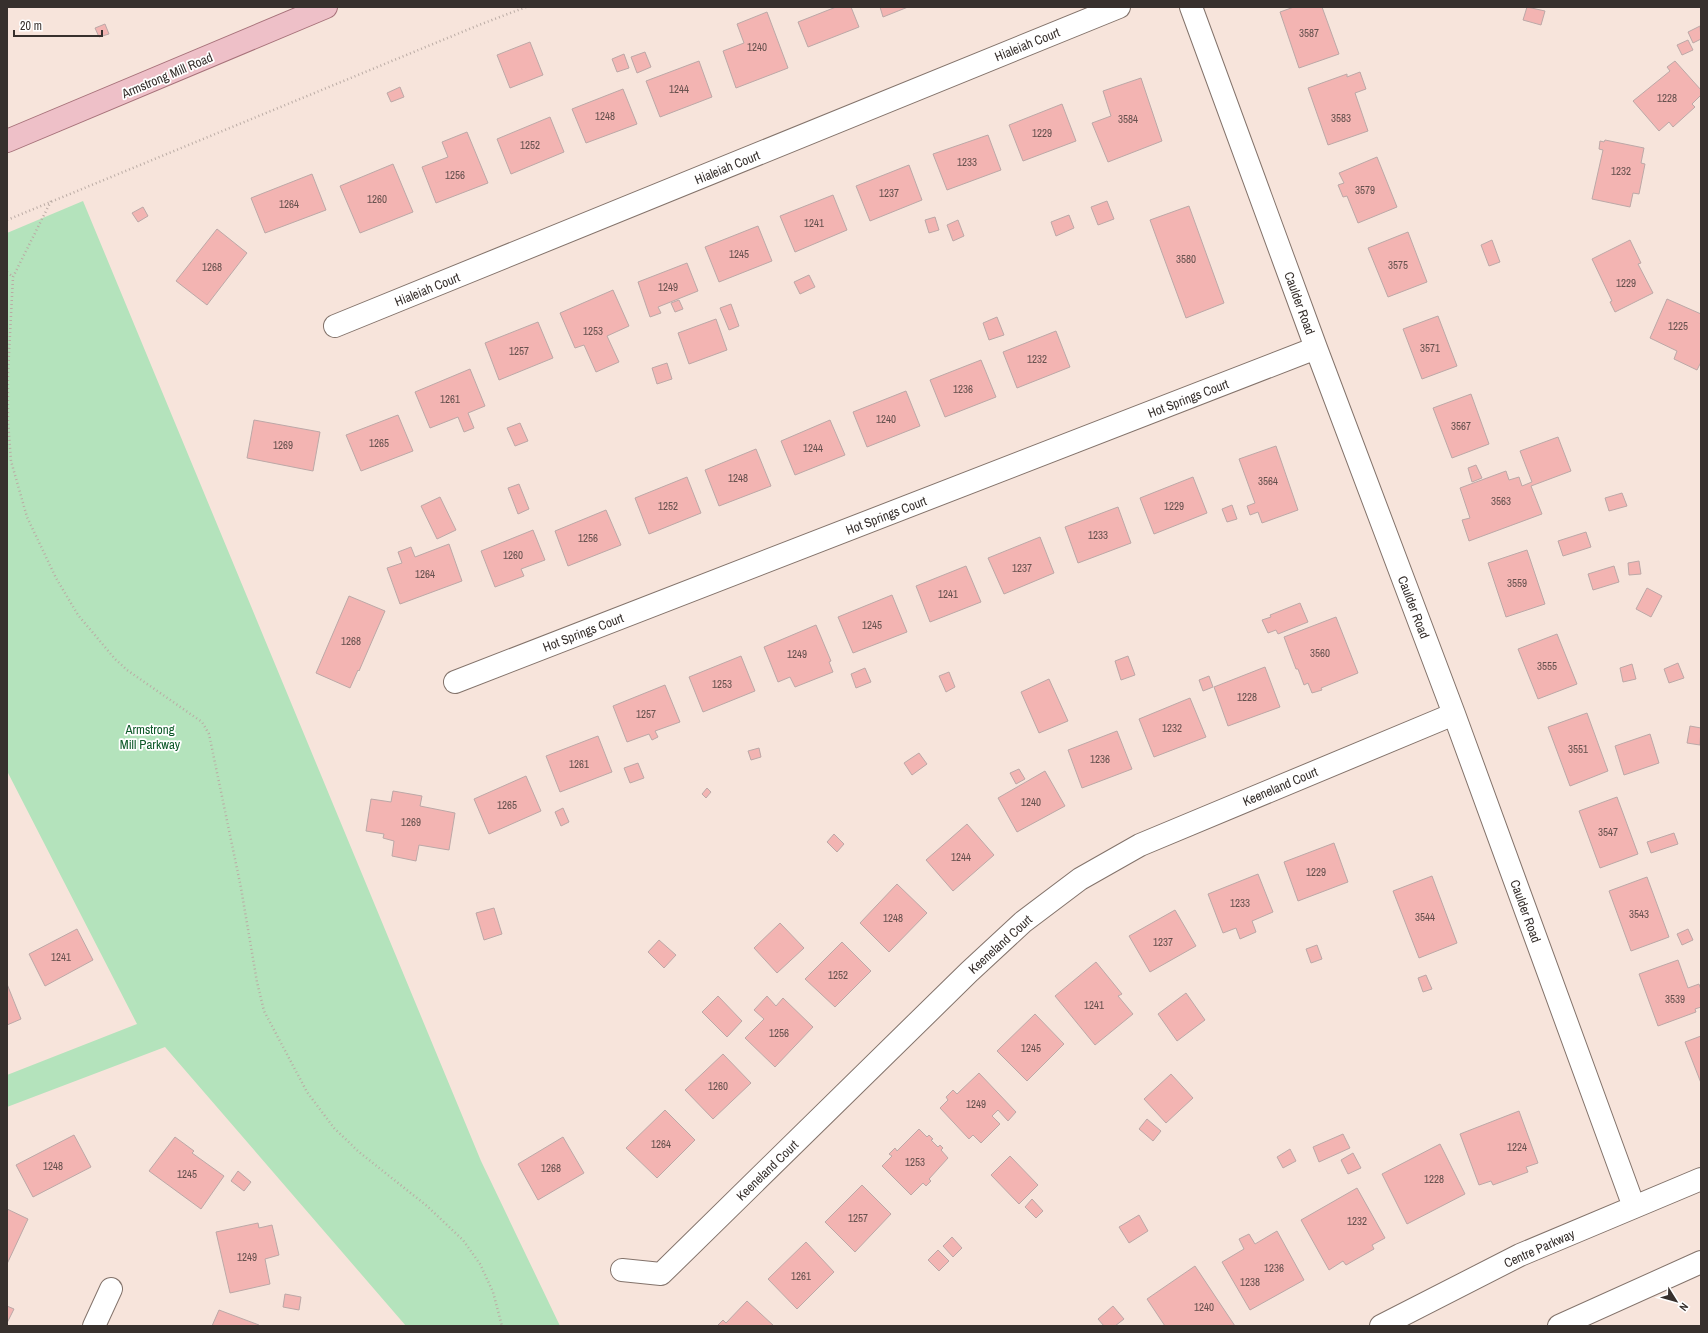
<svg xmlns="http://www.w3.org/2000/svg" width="1708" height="1333" font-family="'Archivo Narrow',sans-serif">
<rect width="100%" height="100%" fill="#f7e4db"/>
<path fill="#b4e3bc" d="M83 201 481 1161 560 1326H406L165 1047 7 1107V1075L137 1024 7 771V233Z"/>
<path fill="#f3b4b2" stroke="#bca8a7" d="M836 7H851L859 27 808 47 798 22Z
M880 7H908L883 17Z
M1294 7H1322L1339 54 1299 68 1280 12Z
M1527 7 1545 11 1541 25 1523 20Z
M767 12 788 68 736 88 723 51 744 43 737 24Z
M105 24 109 34 99 37 95 28Z
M1700 26 1701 39 1693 43 1688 32Z
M1688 40 1693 50 1682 55 1677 45Z
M530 42 543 75 510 88 497 55Z
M645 52 651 67 637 73 631 57Z
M624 54 629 68 617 72 612 59Z
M699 61 712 97 660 117 646 81Z
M1675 61 1701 90V95L1692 104 1695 107 1673 127 1669 122 1659 131 1633 101 1670 71 1667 67Z
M1360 72 1366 89 1355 93 1368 131 1328 145 1308 88 1347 74V77Z
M1141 78 1162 141 1108 162 1092 123 1111 116 1103 91Z
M400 87 404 97 391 102 387 93Z
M623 89 637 124 586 143 572 109Z
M1062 104 1076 141 1023 161 1009 125Z
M550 117 564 152 511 174 497 139Z
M467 132 488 183 436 203 422 167 448 157 442 142Z
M988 135 1001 170 947 190 933 154Z
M1605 140 1644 148 1641 163 1645 164 1639 194 1633 193 1630 207 1592 199 1603 150 1599 149 1600 141 1604 142Z
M1377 157 1397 207 1358 223 1347 196 1343 197 1338 185 1344 183 1339 173Z
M393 164 413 212 360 233 340 186Z
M909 165 922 200 870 221 856 186Z
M312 174 326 210 265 233 251 198Z
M833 195 847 230 795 252 780 216Z
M1107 201 1114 219 1098 225 1091 207Z
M1189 206 1224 303 1186 318 1150 220Z
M143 207 148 216 138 222 132 213Z
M1069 215 1074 228 1056 236 1051 222Z
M935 217 939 230 929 233 925 220Z
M958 220 964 236 953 241 947 225Z
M758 226 772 261 719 282 705 247Z
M217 229 247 253 207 305 176 281Z
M1408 232 1427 282 1388 297 1368 248Z
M1492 240 1500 262 1489 266 1481 245Z
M1630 240 1641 263 1638 264 1653 293 1615 312 1610 302 1612 301 1592 259Z
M687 263 698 291 658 307 661 313 650 317 638 282Z
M809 275 815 287 800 294 794 282Z
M613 290 629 326 607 336 619 362 596 372 584 345 575 348 560 313Z
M1667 299 1701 314V362L1697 370 1674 359 1677 351 1650 338Z
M679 300 683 309 675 312 671 303Z
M731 304 739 326 729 330 720 308Z
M1438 316 1457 366 1422 379 1403 329Z
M997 317 1004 335 989 340 983 323Z
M716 319 727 350 689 364 678 333Z
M538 322 553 358 499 380 485 343Z
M1056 331 1070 367 1017 388 1003 352Z
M981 360 996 397 945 417 930 380Z
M667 363 672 379 657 384 652 368Z
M470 369 485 406 468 413 474 428 464 432 458 417 430 428 415 392Z
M906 391 920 426 867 447 853 412Z
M1471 394 1489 444 1452 458 1433 408Z
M398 415 413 451 361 471 346 435Z
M254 420 320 432 313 471 247 458Z
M830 420 845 455 795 475 781 441Z
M520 423 528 441 515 446 507 428Z
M1558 437 1571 471 1531 486 1542 514 1469 541 1462 520 1470 518 1460 488 1506 471 1509 480 1519 477 1522 486 1532 482 1520 451Z
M1276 446 1298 510 1262 523 1258 512 1250 515 1247 506 1255 503 1239 459Z
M756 449 771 486 719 506 705 470Z
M1476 465 1482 478 1472 482 1468 468Z
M687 477 701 513 649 534 635 498Z
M1193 477 1207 513 1154 534 1140 498Z
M519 484 529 509 518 514 508 488Z
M1622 493 1627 506 1609 511 1605 498Z
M440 497 456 530 437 539 421 506Z
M1232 505 1237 519 1227 522 1222 509Z
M1118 507 1131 543 1078 563 1065 527Z
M606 510 621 545 568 566 555 531Z
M533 530 545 560 521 569 524 576 495 587 481 551Z
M1586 532 1591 547 1563 556 1558 541Z
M1040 537 1054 573 1004 594 988 558Z
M449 544 462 581 400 604 387 568 402 563 398 552 411 547 415 557Z
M1527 550 1545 604 1506 617 1488 563Z
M1639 561 1641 574 1629 575 1628 563Z
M966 566 981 602 930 622 916 586Z
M1614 566 1619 582 1593 590 1588 574Z
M1647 588 1662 596 1651 617 1636 609Z
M892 595 907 632 853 653 838 617Z
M349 596 385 611 359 671 358 670 350 688 316 673Z
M1300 603 1308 622 1278 634 1276 630 1268 633 1262 620 1271 617 1270 615Z
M1336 617 1358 673 1321 688 1322 690 1312 693 1308 683 1304 685 1298 669H1296L1284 637Z
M816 625 831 661 829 662 833 672 795 687 790 677 778 682 764 647Z
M1557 634 1577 684 1538 699 1518 649Z
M741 656 755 691 703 712 689 677Z
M1128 656 1135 675 1121 680 1115 661Z
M1678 663 1684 678 1669 683 1664 669Z
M1632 664 1636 679 1623 682 1620 668Z
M1265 667 1280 707 1228 726 1214 687Z
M865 668 871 682 856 688 851 674Z
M949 672 955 687 946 692 939 676Z
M1209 676 1213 687 1203 691 1199 680Z
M1049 679 1068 721 1039 733 1021 692Z
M665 685 680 722 655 731 658 737 652 740 649 734 627 742 613 706Z
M1190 698 1206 737 1154 757 1139 719Z
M1587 713 1608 771 1570 786 1548 727Z
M1690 726 1701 728 1700 745 1687 743Z
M1117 731 1132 769 1082 788 1068 750Z
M1650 734 1659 763 1624 775 1615 746Z
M598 736 612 772 560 792 546 756Z
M759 748 761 757 751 760 748 751Z
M919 753 927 764 912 775 904 763Z
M638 763 644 778 630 783 624 768Z
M1019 769 1025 779 1016 784 1010 773Z
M1045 771 1065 806 1017 832 998 798Z
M526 776 541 811 489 834 474 799Z
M707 788 711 792 706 798 702 794Z
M393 791 422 796 420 806 455 813 449 850 419 845 416 861 392 856 394 841 383 838 384 834 366 831 371 799 391 802Z
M1617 797 1638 854 1600 868 1579 811Z
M563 808 569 822 561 826 555 812Z
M967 824 994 855 953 891 926 860Z
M1674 833 1678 844 1651 853 1647 842Z
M834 834 844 844 837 852 827 842Z
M1334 843 1348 882 1298 901 1284 862Z
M1258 874 1273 912 1252 921 1256 932 1240 939 1236 928 1223 933 1208 894Z
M1432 876 1457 943 1419 958 1393 891Z
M1647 877 1669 937 1631 951 1609 891Z
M897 884 927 913 889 952 860 923Z
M494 908 502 934 484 940 476 913Z
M1175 910 1196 946 1150 972 1129 936Z
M780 923 804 948 777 973 754 948Z
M77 929 93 960 45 986 29 954Z
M1688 929 1693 940 1682 945 1677 934Z
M659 940 676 955 664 968 648 952Z
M842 942 871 971 835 1007 805 979Z
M1317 945 1322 959 1311 963 1306 949Z
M1678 960 1688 988 1699 984 1701 990V1007L1695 1009 1696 1012 1658 1026 1639 974Z
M1096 962 1122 994 1118 996 1133 1014 1095 1045 1055 996Z
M1426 975 1432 989 1423 992 1418 978Z
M7 984 21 1019 7 1025Z
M1186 993 1205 1020 1177 1041 1158 1014Z
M718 996 742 1021 727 1037 702 1012Z
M767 996 776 1006 783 998 813 1027 775 1067 745 1038 764 1019 754 1010Z
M1035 1014 1064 1044 1027 1081 997 1051Z
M1701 1036V1083L1685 1042Z
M723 1054 751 1083 713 1119 685 1090Z
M979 1073 1016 1112 1008 1121 998 1110 992 1116 1000 1124 981 1143 973 1135 969 1139 940 1108 948 1100 946 1097 953 1090 957 1094Z
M1171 1074 1193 1098 1166 1123 1144 1099Z
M665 1110 695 1140 657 1178 626 1148Z
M1519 1111 1538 1163 1526 1167 1528 1172 1493 1185 1491 1181 1479 1185 1460 1134Z
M1147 1119 1161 1131 1153 1141 1139 1129Z
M919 1129 927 1137 929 1135 933 1139 931 1140 938 1147 940 1145 943 1148 941 1150 948 1158 929 1179 931 1181 926 1186 923 1183 911 1195 882 1166 892 1156 889 1154 895 1148 897 1151Z
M1343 1134 1350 1148 1319 1162 1313 1147Z
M74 1135 91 1167 33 1197 16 1165Z
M175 1137 194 1151 192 1153 224 1176 201 1209 149 1171Z
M563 1137 584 1173 538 1200 518 1164Z
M1440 1144 1465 1194 1407 1224 1382 1174Z
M1290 1149 1296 1161 1283 1168 1277 1157Z
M1353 1153 1361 1168 1348 1174 1341 1160Z
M1010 1156 1038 1185 1019 1204 991 1175Z
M238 1171 251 1182 244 1191 231 1181Z
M862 1185 891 1214 855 1252 825 1222Z
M1357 1188 1385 1238 1372 1245 1374 1249 1346 1265 1343 1261 1329 1270 1301 1220Z
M1032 1199 1043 1211 1036 1218 1025 1207Z
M7 1209 28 1219 7 1264Z
M1139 1215 1148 1231 1129 1243 1119 1227Z
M258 1223 259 1228 272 1225 279 1255 265 1259 270 1284 230 1293 216 1232Z
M1277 1231 1304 1280 1250 1310 1222 1262 1244 1249 1239 1239 1249 1234 1255 1244Z
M952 1237 962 1248 953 1257 943 1246Z
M806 1242 834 1272 797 1309 768 1279Z
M938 1250 949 1261 939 1271 928 1260Z
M1195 1266 1235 1326H1165L1147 1299Z
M285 1294 301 1297 299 1310 283 1307Z
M747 1301 774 1326H717L723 1320 726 1323Z
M7 1306 14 1309 7 1323Z
M1113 1306 1124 1319 1115 1326H1104L1098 1319Z
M219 1310 259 1325 258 1326H212Z"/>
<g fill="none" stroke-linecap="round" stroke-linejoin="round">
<g stroke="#83736b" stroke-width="24">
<path id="minor" d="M1191 7 1316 348 1454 714 1634 1207
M335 326 1119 7
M455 682 1316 348
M622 1270 661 1274 969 972 1023 922 1080 879 1140 845 1454 714
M94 1326 111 1289
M1381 1326 1520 1255 1701 1179
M1559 1326 1701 1262"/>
</g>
<g stroke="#a7727a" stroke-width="24">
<path id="major" d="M7 141 326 7"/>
</g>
<path stroke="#baaba4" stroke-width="2.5" stroke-dasharray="1 3" stroke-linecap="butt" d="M51 201 13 277 8 373V421L11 461 27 517 56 578 78 615 115 659 127 670 202 722 209 734 241 888 257 982 264 1011 307 1092 334 1128 359 1152 427 1206 463 1240 480 1264 493 1292 502 1326
M7 220 479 25 526 7
M7 272 13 277"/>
<use href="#minor" stroke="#fff" stroke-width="22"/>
<use href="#major" stroke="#eec0c8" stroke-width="22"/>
</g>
<g text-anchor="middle" stroke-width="3.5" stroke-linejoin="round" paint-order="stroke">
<g font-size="11" fill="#66514e">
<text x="1309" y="37">3587</text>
<text x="757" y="51">1240</text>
<text x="679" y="93">1244</text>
<text x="1667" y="102">1228</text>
<text x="605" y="120">1248</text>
<text x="1341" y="122">3583</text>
<text x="1128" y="123">3584</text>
<text x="1042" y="137">1229</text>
<text x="530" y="149">1252</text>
<text x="967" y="166">1233</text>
<text x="1621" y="175">1232</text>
<text x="455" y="179">1256</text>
<text x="1365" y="194">3579</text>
<text x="889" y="197">1237</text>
<text x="377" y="203">1260</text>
<text x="289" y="208">1264</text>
<text x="814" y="227">1241</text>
<text x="739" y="258">1245</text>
<text x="1186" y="263">3580</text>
<text x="1398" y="269">3575</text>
<text x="212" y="271">1268</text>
<text x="1626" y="287">1229</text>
<text x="668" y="291">1249</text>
<text x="1678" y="330">1225</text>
<text x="593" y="335">1253</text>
<text x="1430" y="352">3571</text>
<text x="519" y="355">1257</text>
<text x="1037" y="363">1232</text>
<text x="963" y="393">1236</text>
<text x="450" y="403">1261</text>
<text x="886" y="423">1240</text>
<text x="1461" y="430">3567</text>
<text x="379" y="447">1265</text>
<text x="283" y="449">1269</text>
<text x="813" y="452">1244</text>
<text x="738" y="482">1248</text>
<text x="1268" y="485">3564</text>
<text x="1501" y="505">3563</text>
<text x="668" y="510">1252</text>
<text x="1174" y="510">1229</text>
<text x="1098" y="539">1233</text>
<text x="588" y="542">1256</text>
<text x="513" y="559">1260</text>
<text x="1022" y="572">1237</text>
<text x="425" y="578">1264</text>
<text x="1517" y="587">3559</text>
<text x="948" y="598">1241</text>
<text x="872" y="629">1245</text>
<text x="351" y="645">1268</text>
<text x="1320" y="657">3560</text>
<text x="797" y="658">1249</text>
<text x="1547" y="670">3555</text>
<text x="722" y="688">1253</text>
<text x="1247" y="701">1228</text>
<text x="646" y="718">1257</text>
<text x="1172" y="732">1232</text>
<text x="1578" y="753">3551</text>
<text x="1100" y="763">1236</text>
<text x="579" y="768">1261</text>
<text x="1031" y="806">1240</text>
<text x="507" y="809">1265</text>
<text x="411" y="826">1269</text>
<text x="1608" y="836">3547</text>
<text x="961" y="861">1244</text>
<text x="1316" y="876">1229</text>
<text x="1240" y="907">1233</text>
<text x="1639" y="918">3543</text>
<text x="1425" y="921">3544</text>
<text x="893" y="922">1248</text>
<text x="1163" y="946">1237</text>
<text x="61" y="961">1241</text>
<text x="838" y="979">1252</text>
<text x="1675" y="1003">3539</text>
<text x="1094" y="1009">1241</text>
<text x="779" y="1037">1256</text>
<text x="1031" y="1052">1245</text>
<text x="718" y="1090">1260</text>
<text x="976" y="1108">1249</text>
<text x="661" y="1148">1264</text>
<text x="1517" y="1151">1224</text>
<text x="915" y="1166">1253</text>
<text x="53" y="1170">1248</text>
<text x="551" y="1172">1268</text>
<text x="187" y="1178">1245</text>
<text x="1434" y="1183">1228</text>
<text x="858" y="1222">1257</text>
<text x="1357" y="1225">1232</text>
<text x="247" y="1261">1249</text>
<text x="1274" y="1272">1236</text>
<text x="801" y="1280">1261</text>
<text x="1250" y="1286">1238</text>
<text x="1204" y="1311">1240</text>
</g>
<g font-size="13" fill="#37302d" stroke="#fff">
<text transform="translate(1027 44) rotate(-22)" y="5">Hialeiah Court</text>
<text transform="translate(167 75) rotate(-23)" y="5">Armstrong Mill Road</text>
<text transform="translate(727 167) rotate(-22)" y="5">Hialeiah Court</text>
<text transform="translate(427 289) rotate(-22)" y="5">Hialeiah Court</text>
<text transform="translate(1300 303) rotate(70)" y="5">Caulder Road</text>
<text transform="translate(1188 398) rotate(-21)" y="5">Hot Springs Court</text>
<text transform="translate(886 515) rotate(-21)" y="5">Hot Springs Court</text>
<text transform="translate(1414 607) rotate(69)" y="5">Caulder Road</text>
<text transform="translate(583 632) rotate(-21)" y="5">Hot Springs Court</text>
<text transform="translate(1280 786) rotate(-23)" y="5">Keeneland Court</text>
<text transform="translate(1526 911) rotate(70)" y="5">Caulder Road</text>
<text transform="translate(1000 944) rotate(-42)" y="5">Keeneland Court</text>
<text transform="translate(767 1170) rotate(-44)" y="5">Keeneland Court</text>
<text transform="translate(1539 1248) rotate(-24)" y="5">Centre Parkway</text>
</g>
<g font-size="13" fill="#0d5828" stroke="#fff">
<text x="150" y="734">Armstrong<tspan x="150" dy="15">Mill Parkway</tspan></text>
</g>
</g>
<rect width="1708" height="1333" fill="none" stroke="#37302d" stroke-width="16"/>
<g transform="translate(1676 1301) rotate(127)" stroke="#ffffff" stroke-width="3" paint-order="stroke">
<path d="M0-3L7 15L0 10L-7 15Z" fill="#37302d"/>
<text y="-6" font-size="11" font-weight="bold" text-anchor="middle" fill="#37302d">N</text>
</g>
<path d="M14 30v6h88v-6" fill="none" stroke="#37302d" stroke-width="2"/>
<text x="20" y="30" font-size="12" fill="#37302d" stroke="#ffffff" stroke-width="3" paint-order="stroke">20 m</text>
</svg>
